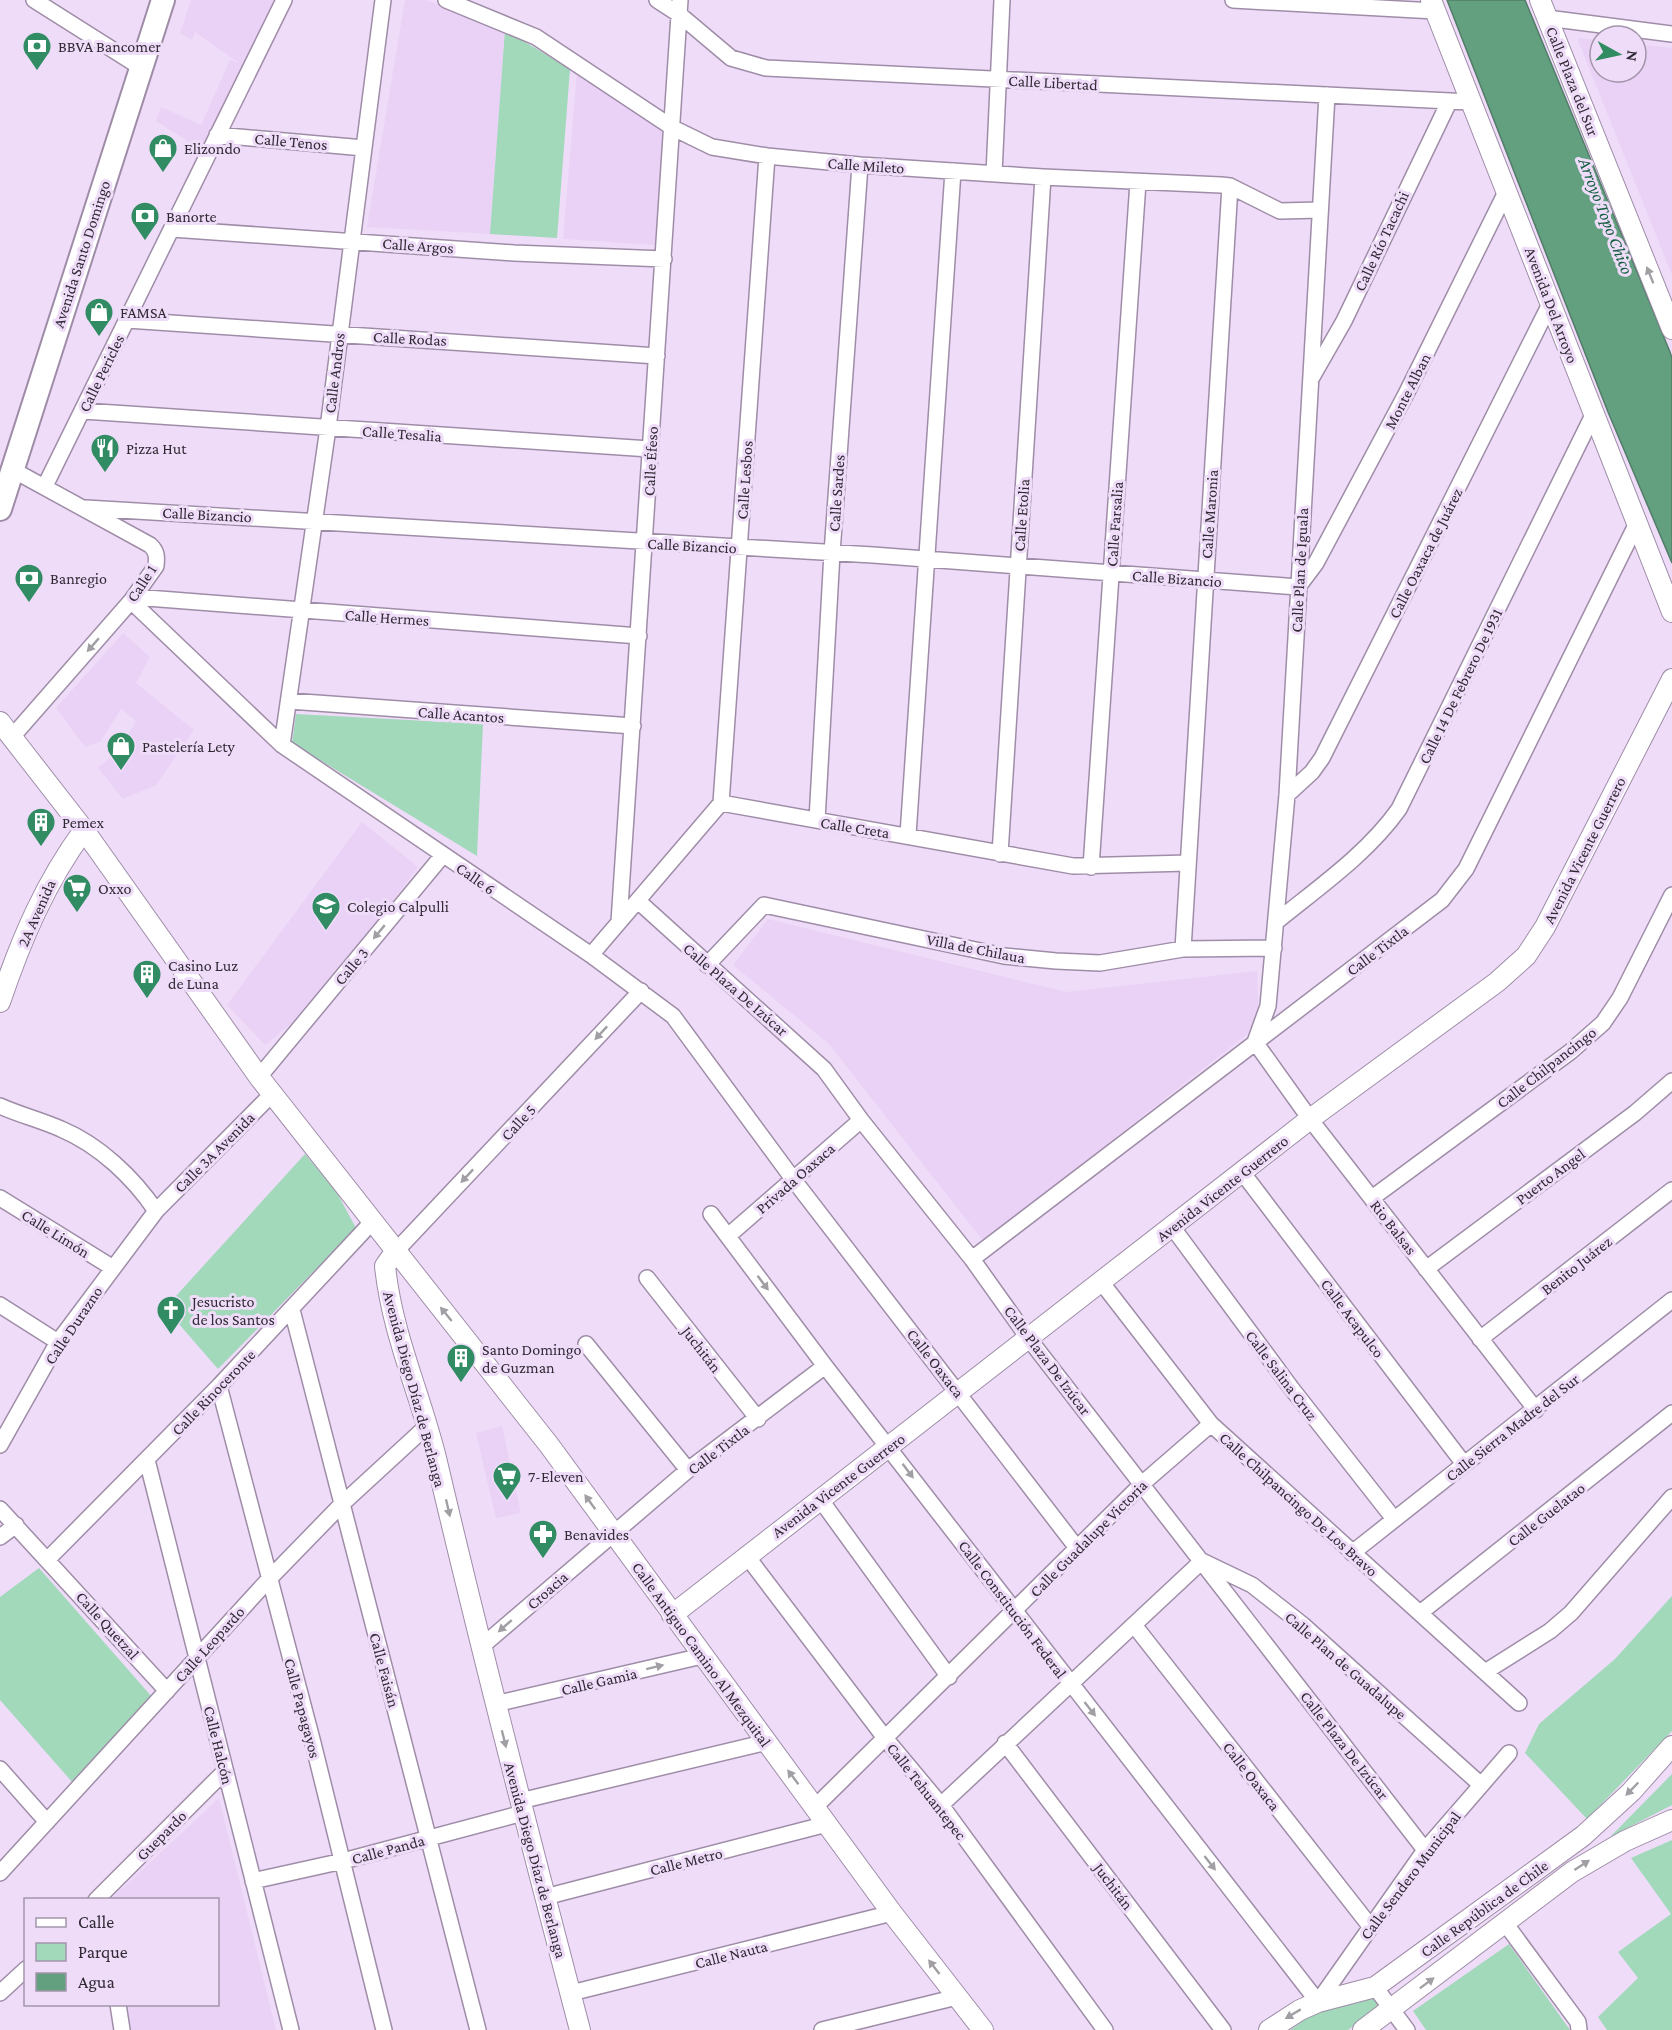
<svg xmlns="http://www.w3.org/2000/svg" width="1672" height="2030" font-family="'Crimson Pro',serif">
<rect width="100%" height="100%" fill="#efdcf9"/>
<path fill="#ead2f6" d="M191 0H275L202 150 156 121 161 107 201 125 230 60 239 63 195 32 192 40 180 33Z
M405 0H426L505 30 490 234 367 227Z
M1577 38 1600 40V72H1636V44L1672 48V275Z
M577 72 664 131 656 245 563 239Z
M123 633 150 657 136 683 194 730 156 785 123 799 98 768 120 749 136 721 121 709 100 742 85 747 56 708Z
M362 822 418 867 317 1003 265 1045 227 1005Z
M768 919 1066 992 1257 971 1259 1025 983 1241 829 1044 733 965Z
M502 1426 521 1513 496 1518 476 1433Z
M219 1798 276 2030H127L123 2005 218 2004V1900H110Z"/>
<path fill="#a1d9ba" d="M505 30 570 69 557 238 490 234Z
M296 714 483 724 477 856 292 743Z
M305 1154 336 1191 356 1228 218 1369 165 1308Z
M39 1568 152 1697 73 1783 0 1700V1597Z
M1672 1596V1731L1587 1819 1525 1753 1539 1724 1615 1659Z
M1672 1774V1805L1610 1837Z
M1672 1840V2030H1607L1598 2017 1638 1978 1618 1952 1671 1914 1631 1858Z
M1509 1944 1570 2030H1426L1413 2011Z
M1376 1997 1381 2005 1348 2030H1290L1328 2003Z"/>
<path fill="#62a07f" stroke="#537d69" stroke-width="1.5" d="M1447 0H1525L1670 352 1672 358V563L1608 412Z"/>
<g fill="none" stroke-linecap="round" stroke-linejoin="round">
<g stroke="#9f8da8" stroke-width="18">
<path id="minor" d="M34 0 140 67
M446 0 536 37 673 128 712 147 767 156 860 165 1043 177 1221 185 1230 186 1280 211 1320 210
M657 0 680 15 731 58 766 68 1471 102
M1233 0 1435 11
M1547 18 1672 34
M1327 95 1287 795 1268 1006 1255 1042 1310 1119 1536 1410
M217 135 364 148
M994 174 1002 0
M172 229 514 253 664 259
M127 320 657 356
M1312 377 1344 321 1449 102
M83 411 650 449
M45 486 284 0
M86 508 873 555 1298 587 1316 563 1406 394 1507 190
M134 597 639 636
M131 601 282 745 591 955 673 1016 793 1179 1077 1548
M289 701 633 726
M12 737 131 601 156 566C157 557 157 551 150 545L13 470
M282 745 328 428 383 0
M1287 795 1312 772 1322 758 1551 302
M721 803 767 156
M721 803 1073 866 1188 863
M817 820 832 553 860 165
M908 835 953 171
M1000 854 1043 177
M1091 867 1138 182
M638 901 824 1069 861 1120 972 1259 1029 1339 1425 1850
M619 922 680 0
M1276 922C1319 887 1367 854 1399 809L1594 413
M1183 949 1230 186
M591 955 721 803
M707 965 764 905 1004 956 1056 961 1100 963 1183 949 1274 948
M259 1077 443 855
M0 1106C20 1115 41 1120 61 1129 99 1145 133 1177 156 1211
M1242 1172 1464 1464
M0 1198 113 1268
M1372 1198 1570 1052 1603 1023 1620 998 1672 895
M711 1214 825 1366 1318 2002 1425 1850 1509 1753
M1173 1228 1292 1389 1394 1519
M728 1236 861 1120
M395 1252 641 991
M972 1259 1442 900 1466 869 1638 521
M1426 1269 1635 1113 1672 1081
M647 1278 758 1419
M1102 1283 1211 1424 1519 1703
M0 1305 58 1342
M292 1310 478 2030
M1480 1339 1672 1190
M586 1344 688 1470
M219 1386 313 1743 384 2030
M0 1445 58 1342 156 1211 272 1094
M147 1460 291 2030
M820 1499 949 1677
M0 1509 167 1691
M0 1537 16 1525
M1352 1553 1672 1300
M746 1555 885 1738 941 1805 1105 2030
M48 1559 219 1386 373 1221
M1420 1613 1672 1413
M1134 1625 1370 1926
M481 1647 688 1470 825 1366
M1485 1672 1550 1631 1571 1613 1672 1497
M495 1704 702 1656
M1005 1743 1223 2030
M0 1769 47 1822
M520 1801 767 1742
M941 1805 1202 1561 1252 1585 1303 1625 1480 1784
M815 1807 1143 1483 1211 1424
M0 1873 270 1578 341 1505 428 1425
M253 1881 343 1861 523 1813
M545 1897 827 1824
M96 1900 225 1771
M1505 1923 1578 2022 1579 2030
M1375 1987 1407 2030
M0 1993 26 1969
M571 1993 892 1913
M118 2004 122 2030
M822 2030 957 1997"/>
</g>
<g stroke="#9f8da8" stroke-width="22">
<path id="tertiary" d="M1431 0 1672 612
M1540 0 1672 329
M0 722 84 830 259 1077 549 1445 892 1913 983 2030
M0 1002C21 940 45 883 84 830
M395 1252 385 1266C392 1334 420 1393 436 1458 481 1650 530 1840 580 2030
M672 1615 1310 1119 1497 982 1526 956 1545 927 1672 679
M1269 2030 1300 2010 1318 2002 1375 1987 1583 1836 1631 1792 1672 1746
M1363 2030 1572 1872 1625 1841 1672 1820"/>
</g>
<g stroke="#9f8da8" stroke-width="26">
<path id="secondary" d="M0 509 163 0"/>
</g>
<use href="#minor" stroke="#fff" stroke-width="15"/>
<use href="#tertiary" stroke="#fff" stroke-width="20"/>
<use href="#secondary" stroke="#fff" stroke-width="22"/>
</g>
<defs><path id="oneway-solid" d="M-6-.8H1V-3.2L6.5 0L1 3.2V.8H-6Z" transform="scale(1.5)"/></defs>
<g fill="#a29fa4">
<use href="#oneway-solid" transform="translate(1650 275) rotate(-112)"/>
<use href="#oneway-solid" transform="translate(93 645) rotate(131)"/>
<use href="#oneway-solid" transform="translate(379 932) rotate(130)"/>
<use href="#oneway-solid" transform="translate(601 1033) rotate(133)"/>
<use href="#oneway-solid" transform="translate(467 1176) rotate(133)"/>
<use href="#oneway-solid" transform="translate(763 1283) rotate(53)"/>
<use href="#oneway-solid" transform="translate(446 1314) rotate(-129)"/>
<use href="#oneway-solid" transform="translate(908 1471) rotate(53)"/>
<use href="#oneway-solid" transform="translate(590 1502) rotate(-126)"/>
<use href="#oneway-solid" transform="translate(448 1508) rotate(77)"/>
<use href="#oneway-solid" transform="translate(505 1626) rotate(139)"/>
<use href="#oneway-solid" transform="translate(655 1667) rotate(-14)"/>
<use href="#oneway-solid" transform="translate(1090 1709) rotate(52)"/>
<use href="#oneway-solid" transform="translate(504 1739) rotate(76)"/>
<use href="#oneway-solid" transform="translate(793 1777) rotate(-127)"/>
<use href="#oneway-solid" transform="translate(1632 1789) rotate(134)"/>
<use href="#oneway-solid" transform="translate(1210 1863) rotate(52)"/>
<use href="#oneway-solid" transform="translate(1582 1865) rotate(-33)"/>
<use href="#oneway-solid" transform="translate(934 1967) rotate(-128)"/>
<use href="#oneway-solid" transform="translate(1427 1983) rotate(-37)"/>
<use href="#oneway-solid" transform="translate(1293 2014) rotate(149)"/>
</g>
<defs>
<g id="bank-pin" transform="scale(1.5)"><path d="M0 17L-7.5 6A9.5 9.5 0 1 1 7.5 6Z" fill="#318c63" stroke="#efdcf9"/><path d="M-6-4H6V4H-6ZM0-2.3a2.3 2.3 0 1 0 0 4.6a2.3 2.3 0 1 0 0-4.6Z" fill="#fff"/></g>
<g id="shop-pin" transform="scale(1.5)"><path d="M0 17L-7.5 6A9.5 9.5 0 1 1 7.5 6Z" fill="#318c63" stroke="#efdcf9"/><path d="M-5-2.5h2.3a2.7 3.5 0 0 1 5.4 0H5L5.5 6h-11ZM-1.5-2.5h3a1.5 2.3 0 0 0-3 0Z" fill="#fff"/></g>
<g id="restaurant-pin" transform="scale(1.5)"><path d="M0 17L-7.5 6A9.5 9.5 0 1 1 7.5 6Z" fill="#318c63" stroke="#efdcf9"/><path d="M-5-6h1v4h1v-4h1v4h1v-4h1v5L-1.5 .5V6h-2V.5L-5-1ZM5-6V6H3V1.5H1.5Q1.5-4 5-6Z" fill="#fff"/></g>
<g id="building-pin" transform="scale(1.5)"><path d="M0 17L-7.5 6A9.5 9.5 0 1 1 7.5 6Z" fill="#318c63" stroke="#efdcf9"/><path d="M-4-6H4V6H1V3H-1V6H-4ZM-2.5-4.3h1.7v1.8h-1.7ZM.8-4.3h1.7v1.8H.8ZM-2.5-1h1.7V.8h-1.7ZM.8-1h1.7V.8H.8Z" fill="#fff"/></g>
<g id="supermarket-pin" transform="scale(1.5)"><path d="M0 17L-7.5 6A9.5 9.5 0 1 1 7.5 6Z" fill="#318c63" stroke="#efdcf9"/><path d="M-6-5.5h2.5l.6 2H6L4.5 2H-2.5L-4.4-4H-6ZM-1.5 3.2a1.3 1.3 0 1 0 .1 0ZM3 3.2a1.3 1.3 0 1 0 .1 0Z" fill="#fff"/></g>
<g id="school-pin" transform="scale(1.5)"><path d="M0 17L-7.5 6A9.5 9.5 0 1 1 7.5 6Z" fill="#318c63" stroke="#efdcf9"/><path d="M0-5L7-2L0 1L-7-2ZM-4 1L0 2.5L4 1V4Q0 6-4 4Z" fill="#fff"/></g>
<g id="church-pin" transform="scale(1.5)"><path d="M0 17L-7.5 6A9.5 9.5 0 1 1 7.5 6Z" fill="#318c63" stroke="#efdcf9"/><path d="M-1.2-6h2.4v3.5h3.3v2.4h-3.3V6h-2.4V-.1h-3.3v-2.4h3.3Z" fill="#fff"/></g>
<g id="pharmacy-pin" transform="scale(1.5)"><path d="M0 17L-7.5 6A9.5 9.5 0 1 1 7.5 6Z" fill="#318c63" stroke="#efdcf9"/><path d="M-2-6h4v4h4v4h-4v4h-4v-4h-4v-4h4Z" fill="#fff"/></g>
</defs>
<g fill-rule="evenodd">
<use href="#bank-pin" x="37" y="46"/>
<use href="#shop-pin" x="163" y="148"/>
<use href="#bank-pin" x="145" y="216"/>
<use href="#shop-pin" x="99" y="312"/>
<use href="#restaurant-pin" x="105" y="448"/>
<use href="#bank-pin" x="29" y="578"/>
<use href="#shop-pin" x="121" y="746"/>
<use href="#building-pin" x="41" y="822"/>
<use href="#supermarket-pin" x="77" y="888"/>
<use href="#school-pin" x="326" y="906"/>
<use href="#building-pin" x="147" y="974"/>
<use href="#church-pin" x="171" y="1310"/>
<use href="#building-pin" x="461" y="1358"/>
<use href="#supermarket-pin" x="507" y="1476"/>
<use href="#pharmacy-pin" x="543" y="1534"/>
</g>
<g text-anchor="middle" stroke-width="6" stroke-linejoin="round" paint-order="stroke">
<g font-size="16" fill="#312a35" stroke="#efdcf9" text-anchor="start">
<text x="58" y="52">BBVA Bancomer</text>
<text x="184" y="154">Elizondo</text>
<text x="166" y="222">Banorte</text>
<text x="120" y="318">FAMSA</text>
<text x="126" y="454">Pizza Hut</text>
<text x="50" y="584">Banregio</text>
<text x="142" y="752">Pastelería Lety</text>
<text x="62" y="828">Pemex</text>
<text x="98" y="894">Oxxo</text>
<text x="347" y="912">Colegio Calpulli</text>
<text x="168" y="971">Casino Luz<tspan x="168" dy="18">de Luna</tspan></text>
<text x="192" y="1307">Jesucristo<tspan x="192" dy="18">de los Santos</tspan></text>
<text x="482" y="1355">Santo Domingo<tspan x="482" dy="18">de Guzman</tspan></text>
<text x="528" y="1482">7-Eleven</text>
<text x="564" y="1540">Benavides</text>
</g>
<g font-size="16" fill="#312a35" stroke="#efdcf9">
<text transform="translate(1573 81) rotate(68)" y="6">Calle Plaza del Sur</text>
<text transform="translate(1053 82) rotate(3)" y="6">Calle Libertad</text>
<text transform="translate(291 141) rotate(5)" y="6">Calle Tenos</text>
<text transform="translate(866 165) rotate(4)" y="6">Calle Mileto</text>
<text transform="translate(1381 241) rotate(-65)" y="6">Calle Río Tacachi</text>
<text transform="translate(418 245) rotate(4)" y="6">Calle Argos</text>
<text transform="translate(81 254) rotate(-72)" y="6">Avenida Santo Domingo</text>
<text transform="translate(1552 305) rotate(69)" y="6">Avenida Del Arroyo</text>
<text transform="translate(410 338) rotate(3)" y="6">Calle Rodas</text>
<text transform="translate(101 373) rotate(-64)" y="6">Calle Pericles</text>
<text transform="translate(334 373) rotate(-83)" y="6">Calle Andros</text>
<text transform="translate(1407 391) rotate(-63)" y="6">Monte Alban</text>
<text transform="translate(402 433) rotate(4)" y="6">Calle Tesalia</text>
<text transform="translate(650 461) rotate(-87)" y="6">Calle Éfeso</text>
<text transform="translate(744 480) rotate(-86)" y="6">Calle Lesbos</text>
<text transform="translate(836 493) rotate(-86)" y="6">Calle Sardes</text>
<text transform="translate(207 514) rotate(3)" y="6">Calle Bizancio</text>
<text transform="translate(1209 514) rotate(-86)" y="6">Calle Maronia</text>
<text transform="translate(1021 515) rotate(-86)" y="6">Calle Etolia</text>
<text transform="translate(1114 524) rotate(-86)" y="6">Calle Farsalia</text>
<text transform="translate(692 545) rotate(3)" y="6">Calle Bizancio</text>
<text transform="translate(1425 553) rotate(-63)" y="6">Calle Oaxaca de Juárez</text>
<text transform="translate(1299 570) rotate(-87)" y="6">Calle Plan de Iguala</text>
<text transform="translate(1177 578) rotate(4)" y="6">Calle Bizancio</text>
<text transform="translate(141 583) rotate(-57)" y="6">Calle 1</text>
<text transform="translate(387 617) rotate(4)" y="6">Calle Hermes</text>
<text transform="translate(1460 686) rotate(-64)" y="6">Calle 14 De Febrero De 1931</text>
<text transform="translate(461 714) rotate(4)" y="6">Calle Acantos</text>
<text transform="translate(855 827) rotate(9)" y="6">Calle Creta</text>
<text transform="translate(1584 850) rotate(-63)" y="6">Avenida Vicente Guerrero</text>
<text transform="translate(476 878) rotate(35)" y="6">Calle 6</text>
<text transform="translate(36 913) rotate(-66)" y="6">2A Avenida</text>
<text transform="translate(976 948) rotate(11)" y="6">Villa de Chilaua</text>
<text transform="translate(1377 950) rotate(-37)" y="6">Calle Tixtla</text>
<text transform="translate(351 966) rotate(-50)" y="6">Calle 3</text>
<text transform="translate(736 989) rotate(41)" y="6">Calle Plaza De Izúcar</text>
<text transform="translate(1546 1067) rotate(-38)" y="6">Calle Chilpancingo</text>
<text transform="translate(518 1122) rotate(-47)" y="6">Calle 5</text>
<text transform="translate(214 1152) rotate(-45)" y="6">Calle 3A Avenida</text>
<text transform="translate(1550 1176) rotate(-37)" y="6">Puerto Angel</text>
<text transform="translate(795 1178) rotate(-41)" y="6">Privada Oaxaca</text>
<text transform="translate(1222 1188) rotate(-38)" y="6">Avenida Vicente Guerrero</text>
<text transform="translate(1394 1227) rotate(52)" y="6">Rio Balsas</text>
<text transform="translate(56 1233) rotate(32)" y="6">Calle Limón</text>
<text transform="translate(1576 1265) rotate(-38)" y="6">Benito Juárez</text>
<text transform="translate(1353 1318) rotate(53)" y="6">Calle Acapulco</text>
<text transform="translate(73 1325) rotate(-56)" y="6">Calle Durazno</text>
<text transform="translate(702 1349) rotate(52)" y="6">Juchitán</text>
<text transform="translate(1048 1360) rotate(53)" y="6">Calle Plaza De Izúcar</text>
<text transform="translate(936 1363) rotate(52)" y="6">Calle Oaxaca</text>
<text transform="translate(1282 1375) rotate(53)" y="6">Calle Salina Cruz</text>
<text transform="translate(415 1389) rotate(75)" y="6">Avenida Diego Díaz de Berlanga</text>
<text transform="translate(213 1392) rotate(-46)" y="6">Calle Rinoceronte</text>
<text transform="translate(1512 1427) rotate(-38)" y="6">Calle Sierra Madre del Sur</text>
<text transform="translate(718 1449) rotate(-37)" y="6">Calle Tixtla</text>
<text transform="translate(838 1485) rotate(-37)" y="6">Avenida Vicente Guerrero</text>
<text transform="translate(1299 1504) rotate(42)" y="6">Calle Chilpancingo De Los Bravo</text>
<text transform="translate(1546 1514) rotate(-38)" y="6">Calle Guelatao</text>
<text transform="translate(1088 1538) rotate(-45)" y="6">Calle Guadalupe Victoria</text>
<text transform="translate(547 1590) rotate(-41)" y="6">Croacia</text>
<text transform="translate(1013 1609) rotate(53)" y="6">Calle Constitución Federal</text>
<text transform="translate(108 1625) rotate(48)" y="6">Calle Quetzal</text>
<text transform="translate(209 1644) rotate(-48)" y="6">Calle Leopardo</text>
<text transform="translate(702 1654) rotate(54)" y="6">Calle Antiguo Camino Al Mezquital</text>
<text transform="translate(1346 1665) rotate(41)" y="6">Calle Plan de Guadalupe</text>
<text transform="translate(385 1670) rotate(75)" y="6">Calle Faisán</text>
<text transform="translate(599 1681) rotate(-13)" y="6">Calle Gamia</text>
<text transform="translate(303 1708) rotate(75)" y="6">Calle Papagayos</text>
<text transform="translate(219 1745) rotate(76)" y="6">Calle Halcón</text>
<text transform="translate(1345 1745) rotate(52)" y="6">Calle Plaza De Izúcar</text>
<text transform="translate(1252 1776) rotate(52)" y="6">Calle Oaxaca</text>
<text transform="translate(927 1791) rotate(52)" y="6">Calle Tehuantepec</text>
<text transform="translate(161 1835) rotate(-45)" y="6">Guepardo</text>
<text transform="translate(388 1849) rotate(-15)" y="6">Calle Panda</text>
<text transform="translate(536 1860) rotate(75)" y="6">Avenida Diego Díaz de Berlanga</text>
<text transform="translate(686 1861) rotate(-14)" y="6">Calle Metro</text>
<text transform="translate(1410 1875) rotate(-53)" y="6">Calle Sendero Municipal</text>
<text transform="translate(1114 1886) rotate(53)" y="6">Juchitán</text>
<text transform="translate(1484 1908) rotate(-36)" y="6">Calle República de Chile</text>
<text transform="translate(731 1954) rotate(-14)" y="6">Calle Nauta</text>
</g>
<g font-size="18" font-style="italic" fill="#156040" stroke="#efdcf9">
<text transform="translate(1606 216) rotate(69)" y="6">Arroyo Topo Chico</text>
</g>
</g>
<rect x="24" y="1898" width="195" height="108" fill="#efdcf9" stroke="#a395ab" stroke-width="1.5"/>
<rect x="36" y="1918" width="30" height="9" fill="#ffffff" stroke="#a395ab" stroke-width="1.5"/>
<text x="78" y="1928" font-size="18" fill="#312a35">Calle</text>
<rect x="36" y="1943" width="30" height="18" fill="#a1d9ba" stroke="#a395ab" stroke-width="1.5"/>
<text x="78" y="1958" font-size="18" fill="#312a35">Parque</text>
<rect x="36" y="1973" width="30" height="18" fill="#62a07f" stroke="#a395ab" stroke-width="1.5"/>
<text x="78" y="1988" font-size="18" fill="#312a35">Agua</text>
<g transform="translate(1618 54) rotate(98)"><circle r="28" fill="#efdcf9" stroke="#a395ab" stroke-width="1.5"/>
<path d="M0-4.5L10 22L0 15L-10 22Z" fill="#318c63"/>
<text y="-9" font-size="16" font-weight="bold" text-anchor="middle" fill="#312a35">N</text>
</g>
</svg>
